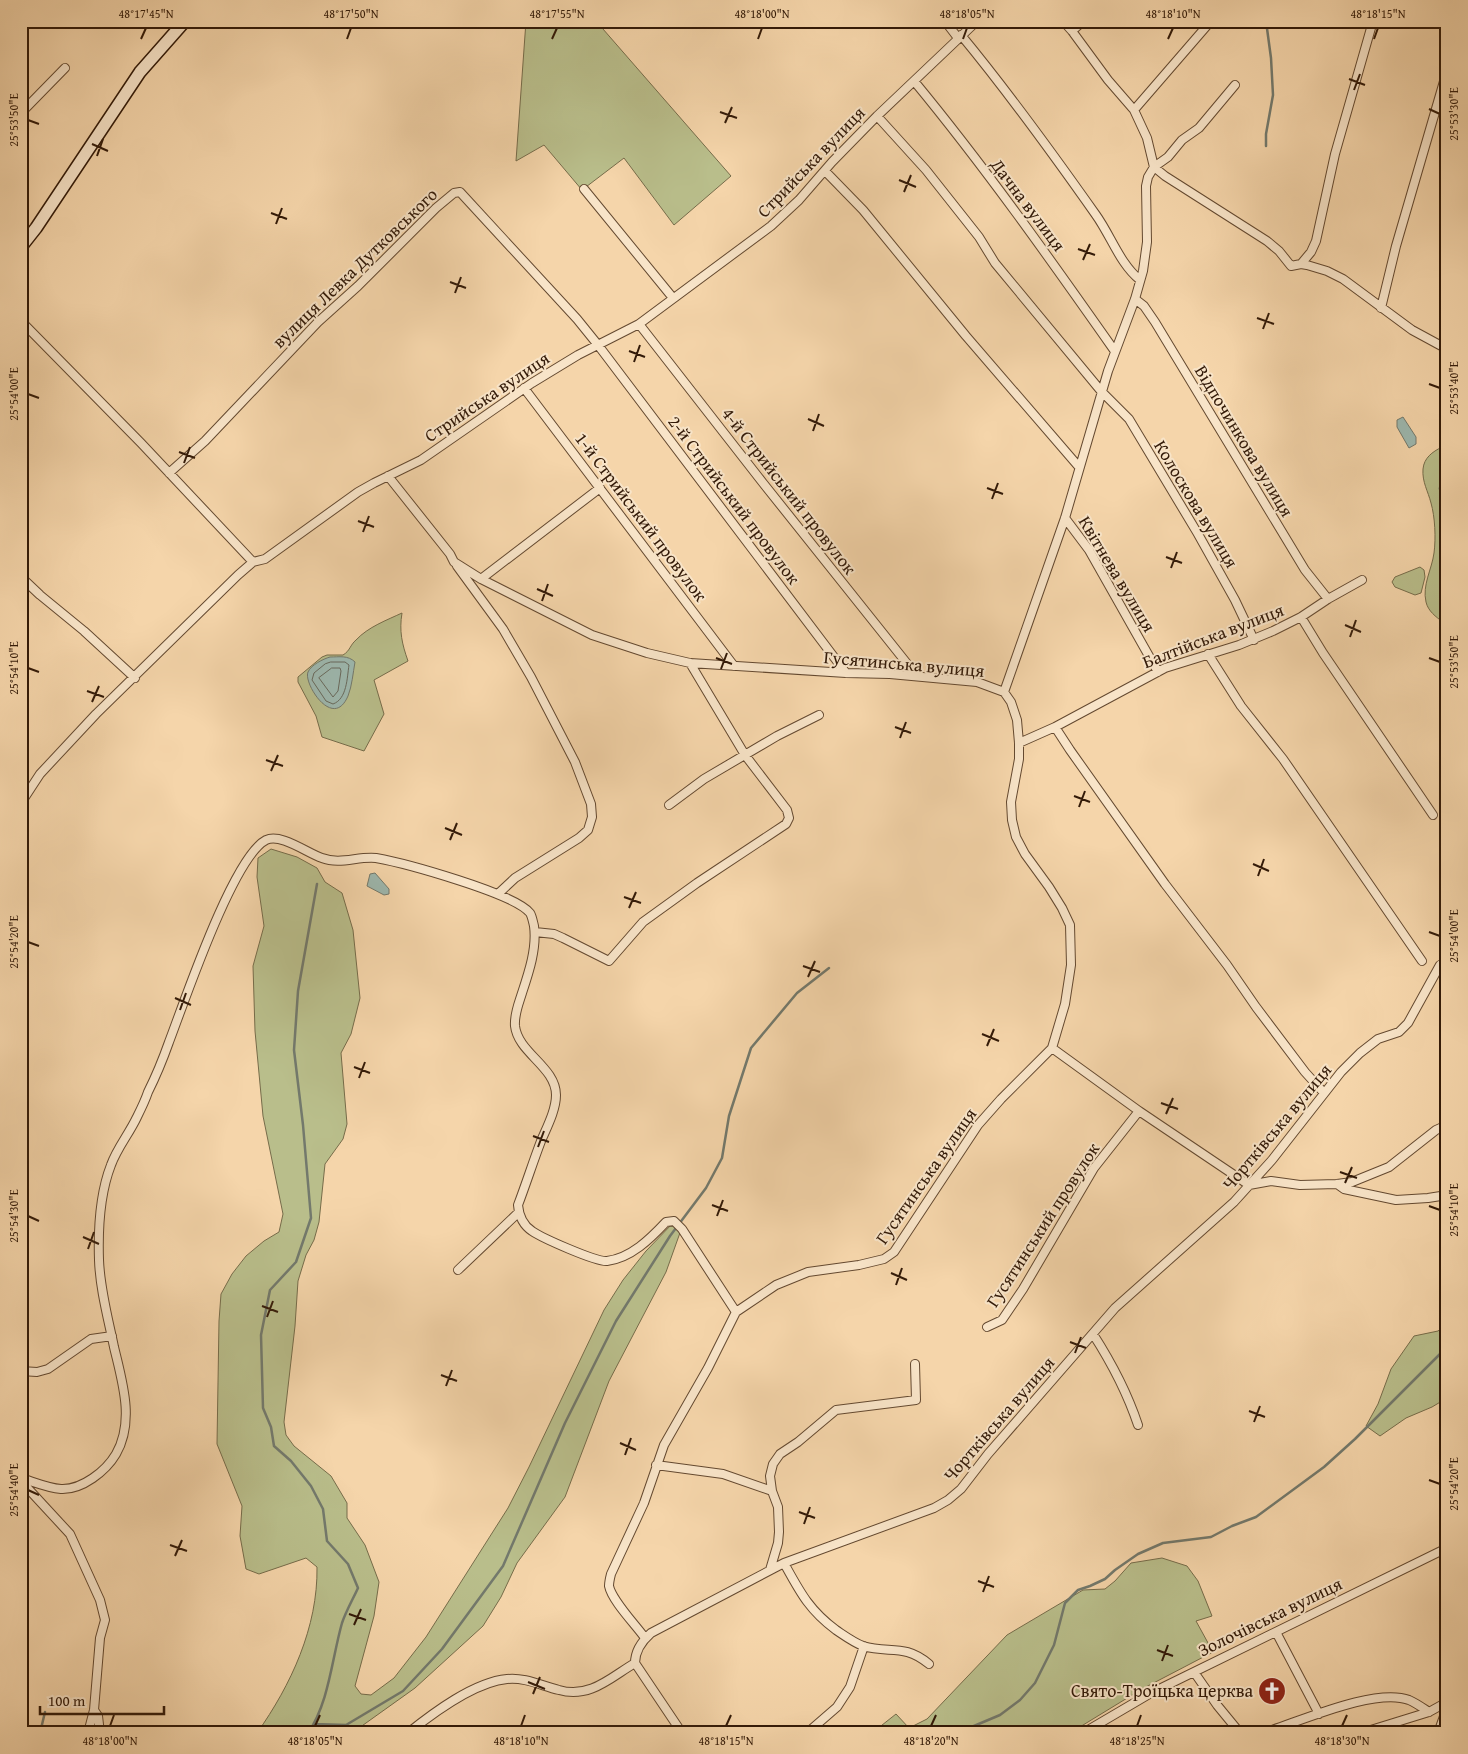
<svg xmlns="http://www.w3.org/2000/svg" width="1468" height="1754" font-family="'Gentium Book Plus',serif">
<rect width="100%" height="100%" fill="#f5d5aa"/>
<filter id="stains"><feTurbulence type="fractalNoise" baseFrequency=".004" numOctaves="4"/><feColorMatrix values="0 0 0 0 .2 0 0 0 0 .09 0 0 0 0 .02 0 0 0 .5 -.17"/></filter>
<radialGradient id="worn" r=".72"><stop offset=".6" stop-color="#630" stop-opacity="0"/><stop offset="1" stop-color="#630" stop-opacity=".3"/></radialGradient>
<path fill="#b9be8b" stroke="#766c4a" d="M526 21H596L731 176 674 225 624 158 582 190 544 145 516 161Z
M1442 447 1447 450V473H1442L1443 495 1441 510 1447 513V621L1443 622C1436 617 1428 611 1426 602 1422 585 1432 569 1434 553 1436 538 1435 517 1431 503 1428 491 1422 482 1423 469 1424 458 1432 452 1442 447Z
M1420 567 1424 570 1425 577 1421 593 1415 595 1395 587 1392 582 1395 577Z
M402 613C399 631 402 644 408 661L374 680 384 714 364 751 322 737 316 716 298 682V677L322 657 327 655H343C350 651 350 645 356 640 368 627 387 620 402 613Z
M271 849 297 857 317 868 325 882 342 893 353 930 360 998 351 1034 341 1053 347 1124 343 1139 325 1164 319 1222 314 1240 306 1255 298 1281 295 1326 284 1422 286 1435 294 1446 331 1476 347 1503V1518L365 1545 379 1582 374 1616 355 1686 361 1694 371 1695 394 1678 426 1637 508 1508 529 1467 604 1310 623 1280 646 1251 673 1223 681 1230 666 1272 609 1381 565 1497 517 1563 501 1597 483 1626 415 1688 352 1733H257C291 1685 318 1627 317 1567L306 1558 259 1574 246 1569 240 1536 242 1506 217 1444 219 1321 221 1294 232 1274 246 1256 264 1241 279 1232 283 1214 263 1116 255 1031 253 966 264 926 257 877 258 858Z
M1447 1324V1398L1432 1407 1406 1418 1380 1436 1366 1426 1378 1404 1391 1369 1414 1336 1438 1331Z
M1162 1558 1187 1566 1198 1581 1212 1616 1196 1621 1213 1652 1142 1689 1070 1733H872L896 1714 909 1728 927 1719 1007 1635 1083 1590 1105 1589 1115 1581 1131 1563Z"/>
<path fill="#9db8af" stroke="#73796c" d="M1403 417 1416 437V444L1409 448 1397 427V420Z
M1442 473H1447V513L1441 511 1443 495 1439 489Z
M330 657C339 657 348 655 355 662 353 673 352 686 348 696 333 731 303 683 308 672 311 665 323 659 330 657Z
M375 873 389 889V894L384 895 367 886 370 874Z"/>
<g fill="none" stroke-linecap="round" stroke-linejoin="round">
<path stroke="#68695c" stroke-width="1" d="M331 662H345L349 665C347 678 347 699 333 704L326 701 312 680 314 673 325 664Z
M332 668H340L341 671 338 691 333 697 319 678Z"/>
<path stroke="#73796c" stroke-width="2.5" d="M1266 146V134L1273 95 1271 58 1266 21
M314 1724 346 1725 403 1691 442 1649 503 1566 565 1423 616 1321 670 1236 706 1188 722 1158 729 1116 751 1048 797 993 829 968
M40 1733 45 1712
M308 1733C329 1703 332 1658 342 1623 346 1611 353 1599 358 1588L348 1564 327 1541 323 1509 311 1486 291 1461 274 1446 271 1427 263 1408 261 1335 270 1290 296 1262 311 1218 303 1125 294 1050 298 991 317 884
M951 1733 962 1731 1000 1715 1020 1700 1035 1683 1054 1645 1065 1603 1078 1590 1090 1586 1105 1579 1115 1570 1138 1554 1163 1543 1211 1537 1232 1526 1256 1517 1324 1467 1355 1439 1447 1347"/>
<g stroke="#644930" stroke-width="10">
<path id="street" d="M945 21 958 38
M1063 21 1072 31 1108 80 1134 110 1147 138 1154 167 1165 176 1267 241 1279 251 1291 266 1301 264 1307 265 1327 271 1343 279 1412 330 1447 349
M1072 31 1083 21
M961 35C1009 93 1053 154 1096 215 1111 236 1120 264 1140 280
M914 81C985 167 1050 259 1114 350
M1134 110 1211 21
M21 113 65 68
M877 116 926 170 979 237 995 263 1101 391 1129 419 1198 534 1235 600 1254 640
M825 171 863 210 966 336 1079 467
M584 189 673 298
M1301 264 1311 252 1316 241 1335 154 1373 21
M1135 299 1144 306 1155 322 1305 570 1328 599
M1381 308 1396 246 1447 71
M21 321 141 443 253 562
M639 324 763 483 917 676
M524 388 734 666
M169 473 205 441 318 322 358 286 436 208 454 193 460 192 577 319 598 345 846 673
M388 476 450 554 454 562 481 579 592 635 647 653 690 663 846 673 890 674 977 682 1004 692 1011 702 1017 720 1019 743V759L1011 802 1012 820 1016 837 1025 854 1049 887 1062 908 1070 925 1071 965 1065 1004 1052 1048 1001 1099 978 1125 894 1252 884 1259 859 1265 808 1272 776 1285 736 1312 708 1368 664 1445 644 1503 611 1574C610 1578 609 1583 609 1586 612 1601 636 1625 645 1638
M1065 518 1089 550 1158 672
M457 566 503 629 531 677 575 762 591 804 592 817 588 830 579 838 515 878 498 894
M21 577 40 595 84 631 135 678
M481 579 600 488
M1301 617 1323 653 1433 815
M1208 654 1241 706 1283 759 1422 961
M1004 692 1065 518 1108 371 1135 299 1143 271 1147 242 1146 186 1148 177 1154 167 1168 157 1182 140 1199 128 1235 85
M1055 727 1070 750 1165 884 1227 965 1256 1007 1305 1072 1324 1093
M1019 743 1055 727 1165 668 1239 645 1273 631 1301 617 1328 599 1362 580
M21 803 40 774 96 714 238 575 253 562 265 559 358 492 374 483 421 460 532 383 578 355 639 324 771 226 799 200 832 162 877 116 977 21
M669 805 704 779 777 736 819 715
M535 932 554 934 563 938 609 961 643 922 697 883 786 824 789 818 787 810 745 755 690 663
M1052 1048 1139 1111 1249 1185 1271 1181 1300 1185 1337 1184 1352 1182 1389 1167 1436 1130 1447 1125
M1337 1184 1344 1189 1396 1200 1428 1198 1447 1195
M458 1270 519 1212
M987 1327 1002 1320 1023 1289 1094 1168 1139 1111
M1093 1334C1111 1362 1127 1392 1138 1425
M21 1371 37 1372 48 1369 91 1339 112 1336
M656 1465 723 1474 772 1491
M21 1478C34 1482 48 1488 61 1489 82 1490 106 1471 116 1454 135 1421 122 1381 114 1347 108 1318 100 1289 99 1260 98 1229 100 1193 111 1165 117 1148 129 1134 137 1117 141 1109 145 1101 148 1092 156 1076 163 1059 169 1042 184 1003 233 857 266 840 281 833 307 853 322 858 340 865 358 856 376 858 404 863 514 893 530 913 532 916 533 922 534 926 537 948 529 972 522 993 519 1003 514 1014 515 1026 518 1053 556 1067 556 1095 556 1110 547 1127 541 1141 533 1162 526 1184 518 1205 519 1216 523 1225 532 1231 542 1238 596 1262 607 1261 631 1258 650 1239 666 1222L674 1221 682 1229 736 1312
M21 1481 70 1534 100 1600 105 1620 100 1638 94 1710 88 1733
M784 1563C800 1592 809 1610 836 1630 845 1636 853 1642 863 1646 889 1654 904 1643 929 1664
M770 1570 778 1543 779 1532 778 1507 772 1491 770 1476 773 1464 780 1454 798 1442 836 1410 916 1400 915 1364
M1276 1632 1319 1714
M1194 1672 1217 1705 1240 1733
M94 1710 98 1716 100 1733
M408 1733C433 1713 474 1682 507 1679 525 1677 542 1686 559 1690 590 1699 611 1677 635 1663
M682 1733 635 1663C635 1651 642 1641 651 1633L784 1563 934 1508 948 1500 961 1489 988 1454 1115 1308 1234 1202 1272 1160 1341 1072 1360 1053 1378 1039 1399 1032 1408 1023 1440 965
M807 1733 837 1707 850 1687 864 1646
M1083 1733 1151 1693 1447 1548
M1263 1733C1299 1722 1375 1687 1409 1700 1416 1703 1423 1708 1429 1712
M1361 1733 1429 1712 1447 1702
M1438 1733 1447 1708"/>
</g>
<g stroke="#331a08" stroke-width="14">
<path id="secondary" d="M21 247 36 228 140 72 185 21"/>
</g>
<use href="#street" stroke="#f8e4c8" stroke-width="8"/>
<use href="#secondary" stroke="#f8e4c8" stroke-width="11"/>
</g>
<path fill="none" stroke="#331a08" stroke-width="2" d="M141 39 146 28M347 39 351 28M552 39 557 28M758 39 762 28M963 39 967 28M1168 39 1173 28M1374 39 1378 28M1349 79 1365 85M1354 90 1360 74M1429 109 1440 114M720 112 737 118M28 120 39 124M725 123 732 107M92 144 108 151M97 156 103 139M899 180 916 187M904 192 911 175M271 213 287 219M276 224 282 208M1078 249 1095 255M1083 260 1090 244M450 282 466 288M455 293 461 277M1257 318 1274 324M1263 329 1269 313M629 351 645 357M634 362 640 345M1429 384 1440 388M28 394 39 398M808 419 824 426M813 431 819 414M179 452 195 458M184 463 190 447M987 488 1003 494M992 499 998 483M358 521 374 527M363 532 369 516M1166 557 1182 563M1171 568 1177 552M537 589 553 596M542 601 548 584M1345 625 1361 632M1350 637 1356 620M716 658 732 664M1429 658 1440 662M28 668 39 672M721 669 727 653M87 691 104 697M92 702 99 686M895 727 911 733M900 738 906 722M266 760 283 766M271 771 278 755M1074 796 1090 802M1079 807 1085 791M445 828 462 835M450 840 457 823M1253 864 1269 871M1258 876 1264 859M624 897 641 903M629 908 636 892M1429 932 1440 936M28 942 39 946M803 966 820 972M808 977 815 961M175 998 191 1005M180 1010 186 993M982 1034 999 1041M987 1046 994 1029M354 1067 370 1073M359 1078 365 1062M1161 1103 1178 1109M1166 1114 1173 1098M533 1136 549 1142M538 1147 544 1131M1340 1172 1357 1178M1345 1183 1352 1167M712 1205 728 1211M1429 1206 1440 1210M28 1216 39 1221M717 1216 723 1200M83 1237 99 1244M88 1249 94 1232M891 1273 907 1280M896 1285 902 1268M262 1306 278 1312M267 1317 273 1301M1070 1342 1086 1348M1075 1353 1081 1337M441 1375 457 1381M446 1386 452 1370M1249 1411 1265 1417M1254 1422 1260 1406M620 1443 636 1450M625 1455 631 1438M1429 1480 1440 1484M28 1490 39 1495M799 1512 815 1518M804 1524 810 1507M170 1545 187 1551M175 1556 182 1540M978 1581 994 1587M983 1592 989 1576M349 1614 366 1620M354 1625 361 1609M1157 1650 1173 1656M1162 1661 1168 1645M528 1682 545 1689M533 1694 540 1677M110 1726 114 1715M315 1726 320 1715M521 1726 525 1715M726 1726 731 1715M931 1726 936 1715M1137 1726 1141 1715M1342 1726 1347 1715"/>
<defs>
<g id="church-disc" transform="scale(1.4375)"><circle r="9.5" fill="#8f2418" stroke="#f8e4c8"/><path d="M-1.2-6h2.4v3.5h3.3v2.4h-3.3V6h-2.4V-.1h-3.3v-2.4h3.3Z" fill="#fff"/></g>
</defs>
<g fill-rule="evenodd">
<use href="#church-disc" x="1272" y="1691"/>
</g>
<g text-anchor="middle" stroke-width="4" stroke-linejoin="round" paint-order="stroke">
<g font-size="18" fill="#331a08" stroke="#f8e4c8">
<text transform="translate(811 162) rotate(-46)" y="6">Стрийська вулиця</text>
<text transform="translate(1028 205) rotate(53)" y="6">Дачна вулиця</text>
<text transform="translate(355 268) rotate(-44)" y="6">вулиця Левка Дутковського</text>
<text transform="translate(487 397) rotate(-34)" y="6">Стрийська вулиця</text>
<text transform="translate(1244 441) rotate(59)" y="6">Відпочинкова вулиця</text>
<text transform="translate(789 491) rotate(52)" y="6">4-й Стрийський провулок</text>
<text transform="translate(734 500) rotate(53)" y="6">2-й Стрийський провулок</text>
<text transform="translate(1196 504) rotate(59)" y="6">Колоскова вулиця</text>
<text transform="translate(641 517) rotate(53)" y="6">1-й Стрийський провулок</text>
<text transform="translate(1117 574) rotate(59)" y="6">Квітнева вулиця</text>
<text transform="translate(1213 636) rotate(-21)" y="6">Балтійська вулиця</text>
<text transform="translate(904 664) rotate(5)" y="6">Гусятинська вулиця</text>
<text transform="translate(1277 1127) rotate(-50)" y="6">Чортківська вулиця</text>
<text transform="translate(926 1176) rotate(-55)" y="6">Гусятинська вулиця</text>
<text transform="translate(1043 1225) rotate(-57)" y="6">Гусятинський провулок</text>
<text transform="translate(999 1419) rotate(-49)" y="6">Чортківська вулиця</text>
<text transform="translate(1270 1617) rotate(-26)" y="6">Золочівська вулиця</text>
</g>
<g font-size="18" fill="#331a08" stroke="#f8e4c8" text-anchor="end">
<text x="1253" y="1697">Свято-Троїцька церква</text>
</g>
</g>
<rect width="1468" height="1754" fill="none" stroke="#f5d5aa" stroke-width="55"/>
<path d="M40 1706v8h124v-8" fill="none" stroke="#331a08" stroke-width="2.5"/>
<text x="48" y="1706" font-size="15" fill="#331a08" stroke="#f8e4c8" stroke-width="4" paint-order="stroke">100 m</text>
<rect x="28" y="28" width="1412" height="1698" fill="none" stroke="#331a08" stroke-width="2"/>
<g font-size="12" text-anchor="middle" fill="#331a08">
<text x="146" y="18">48°17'45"N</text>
<text x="351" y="18">48°17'50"N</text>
<text x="557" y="18">48°17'55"N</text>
<text x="762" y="18">48°18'00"N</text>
<text x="967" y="18">48°18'05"N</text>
<text x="1173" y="18">48°18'10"N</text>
<text x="1378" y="18">48°18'15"N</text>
<text transform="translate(1454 114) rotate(-90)" y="4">25°53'30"E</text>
<text transform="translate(14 120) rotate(-90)" y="4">25°53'50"E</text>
<text transform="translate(1454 388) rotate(-90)" y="4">25°53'40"E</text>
<text transform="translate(14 394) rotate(-90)" y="4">25°54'00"E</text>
<text transform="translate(1454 662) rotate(-90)" y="4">25°53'50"E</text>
<text transform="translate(14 668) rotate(-90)" y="4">25°54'10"E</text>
<text transform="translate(1454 936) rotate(-90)" y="4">25°54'00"E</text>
<text transform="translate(14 942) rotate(-90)" y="4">25°54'20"E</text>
<text transform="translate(1454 1210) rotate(-90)" y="4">25°54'10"E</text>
<text transform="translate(14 1216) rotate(-90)" y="4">25°54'30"E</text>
<text transform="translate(1454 1484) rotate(-90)" y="4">25°54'20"E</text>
<text transform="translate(14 1490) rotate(-90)" y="4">25°54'40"E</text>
<text x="110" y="1745">48°18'00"N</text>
<text x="315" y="1745">48°18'05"N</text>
<text x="521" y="1745">48°18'10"N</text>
<text x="726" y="1745">48°18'15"N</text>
<text x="931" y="1745">48°18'20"N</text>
<text x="1137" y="1745">48°18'25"N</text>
<text x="1342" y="1745">48°18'30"N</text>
</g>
<rect width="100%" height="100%" filter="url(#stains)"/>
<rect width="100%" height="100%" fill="url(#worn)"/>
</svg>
